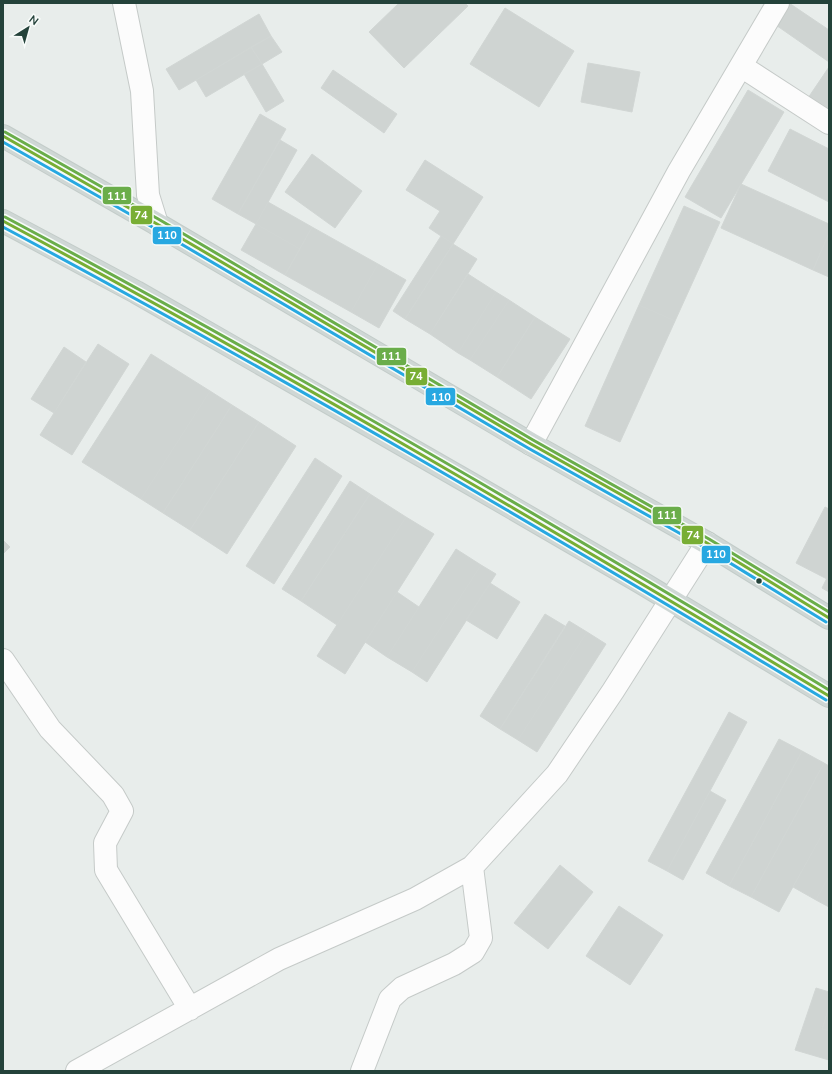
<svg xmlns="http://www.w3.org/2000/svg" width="832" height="1074" font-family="'Nunito Sans',sans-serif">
<rect width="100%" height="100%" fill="#e8edeb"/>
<path fill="#cfd4d2" stroke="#d1d6d4" d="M399 3H465L468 6 404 68 369 32Z
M786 3H789L829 30V62L773 23Z
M505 8 574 51 539 107 470 64Z
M259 14 271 36 179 90 166 69Z
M271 36 282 52 262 64 251 47Z
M251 47 262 64 206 97 196 80Z
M588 63 640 72 632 112 581 102Z
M262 64 284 101 266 112 244 74Z
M829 67V113L808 98Z
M333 70 397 114 384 133 321 88Z
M748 90 784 112 721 218 685 197Z
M260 114 286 129 238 214 212 199Z
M790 129 829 149V202L768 171Z
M280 140 297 150 256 224 238 214Z
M312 154 362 191 335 228 285 192Z
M425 160 483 197 453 244 429 228 440 211 406 190Z
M741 184 829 224V233L813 270 721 228Z
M268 202 312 227 300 249 256 224Z
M684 206 720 222 675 321 639 305Z
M256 224 300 249 285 275 241 250Z
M312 227 378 264 351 312 285 275Z
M829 233V277L813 270Z
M441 236 453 244 405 319 393 311Z
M453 244 477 259 430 334 405 319Z
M378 264 406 280 379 328 351 312Z
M468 274 496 292 458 353 430 334Z
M496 292 509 300 470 360 458 353Z
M509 300 535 317 497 377 470 360Z
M639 305 675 321 620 442 585 426Z
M535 317 570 339 531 399 497 377Z
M98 344 129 364 72 455 40 435Z
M64 347 86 362 54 413 31 399Z
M151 354 210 391 141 499 82 462Z
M210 391 232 405 163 513 141 499Z
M232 405 259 422 190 530 163 513Z
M259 422 296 446 227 554 190 530Z
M315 458 342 476 274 584 246 566Z
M350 481 370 494 301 601 282 589Z
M370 494 406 517 337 625 301 601Z
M825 507 829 509V574L827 579 796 563Z
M406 517 434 534 345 674 317 656Z
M3 540 10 547 3 554Z
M456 549 481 565 412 672 387 657Z
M481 565 496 574 427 682 412 672Z
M829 574V592L822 588Z
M490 583 520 602 497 639 466 620Z
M397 592 419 607 387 657 365 642Z
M545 614 565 626 500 729 480 716Z
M569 621 587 632 518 740 500 729Z
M587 632 606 644 537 752 518 740Z
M729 712 747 722 667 871 648 861Z
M779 739 802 751 729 886 706 873Z
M802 751 824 763 751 897 729 886Z
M824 763 829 766V822L779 912 751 897Z
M710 791 726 800 683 880 667 871Z
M829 822V876L816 900 793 887Z
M560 865 593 892 548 949 514 923Z
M829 876V907L816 900Z
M619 906 663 935 630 985 586 956Z
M816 988 829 992V1007L822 1029 829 1031V1060L795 1050Z
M829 1007V1031L822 1029Z"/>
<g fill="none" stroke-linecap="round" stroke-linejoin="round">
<g stroke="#c5cac8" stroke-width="24">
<path id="minor" d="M124 3 142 91 148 195 157 224
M741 66 829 123
M531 444 679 171 778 3
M3 660 50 729 113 795 122 811 105 843 106 870 190 1009
M77 1071 279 959 415 899 472 867 557 774 613 691 707 543
M362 1071 390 999 402 988 454 964 473 952 481 938 472 867"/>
</g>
<g stroke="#c3ccc9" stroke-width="24">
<path id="primary" d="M3 136 157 224 531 444 707 543 829 618
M3 221 136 292 473 485 642 583 829 696"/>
</g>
<use href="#minor" stroke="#fcfcfc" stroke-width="22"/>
<use href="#primary" stroke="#cfd7d5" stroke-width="22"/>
<g stroke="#f7fbf9" stroke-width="6">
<path id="bus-1" d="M3 136 157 224 531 444 707 543 829 618
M3 221C283 371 557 532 829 696"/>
</g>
<g stroke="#f7fbf9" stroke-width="6">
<path id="bus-2" d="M3 142 154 228 528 448 704 547 826 622
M3 227C282 376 556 537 826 700"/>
</g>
<g stroke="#f7fbf9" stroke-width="6">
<path id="bus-3" d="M5 132 160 220 533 440 709 539 829 612
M5 217C285 366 558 526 829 690"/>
</g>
<use href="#bus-1" stroke="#78ae34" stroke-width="3"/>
<use href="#bus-2" stroke="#27a8e1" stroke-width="3"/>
<use href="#bus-3" stroke="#6aad4a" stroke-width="3"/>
</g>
<circle fill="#24423a" stroke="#f7fbf9" stroke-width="1.5" cx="759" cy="581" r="3.5"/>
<g stroke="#f7fbf9" stroke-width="1.5">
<rect x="102" y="186" width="30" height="19" rx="4" fill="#6aad4a"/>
<rect x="130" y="205" width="23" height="20" rx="4" fill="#78ae34"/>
<rect x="152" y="226" width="30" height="19" rx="4" fill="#27a8e1"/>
<rect x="376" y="347" width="31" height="19" rx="4" fill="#6aad4a"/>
<rect x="405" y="367" width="23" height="19" rx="4" fill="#78ae34"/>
<rect x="425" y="387" width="31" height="19" rx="4" fill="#27a8e1"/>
<rect x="652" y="506" width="30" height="19" rx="4" fill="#6aad4a"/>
<rect x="681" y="525" width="23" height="20" rx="4" fill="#78ae34"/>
<rect x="701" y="545" width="30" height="19" rx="4" fill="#27a8e1"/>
</g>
<g font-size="11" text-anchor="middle" font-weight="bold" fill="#fff">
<text x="117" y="200">111</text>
<text x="141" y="219">74</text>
<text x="167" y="239">110</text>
<text x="391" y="360">111</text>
<text x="416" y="380">74</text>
<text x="441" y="401">110</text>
<text x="667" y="519">111</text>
<text x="693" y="539">74</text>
<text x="716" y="558">110</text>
</g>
<rect width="832" height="1074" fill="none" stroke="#24423a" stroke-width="8"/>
<g transform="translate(28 28) rotate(37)" stroke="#f7fbf9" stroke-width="3" paint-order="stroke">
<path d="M0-3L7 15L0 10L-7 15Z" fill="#24423a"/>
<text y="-6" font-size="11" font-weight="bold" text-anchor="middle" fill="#24423a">N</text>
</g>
</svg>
